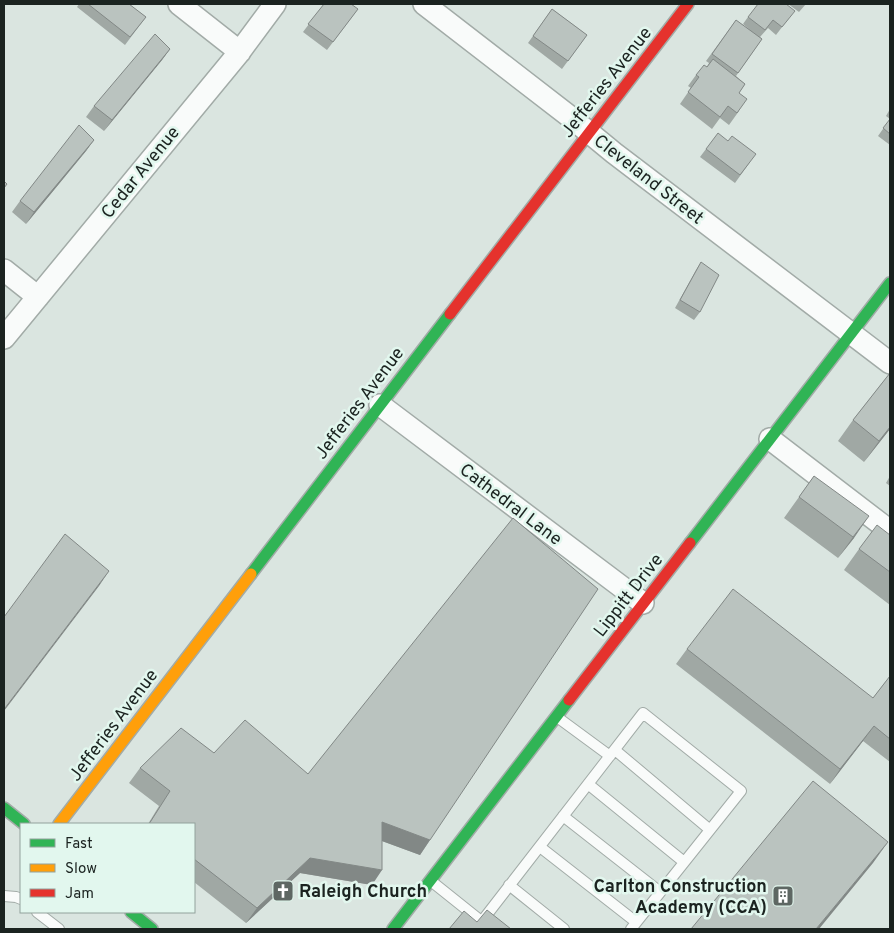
<svg xmlns="http://www.w3.org/2000/svg" width="894" height="933" font-family="Overpass,sans-serif">
<rect width="100%" height="100%" fill="#dae5e0"/>
<g fill="none" stroke-linecap="round" stroke-linejoin="round">
<g stroke="#a2aba7" stroke-width="12">
<path id="lane" d="M557 717 610 756
M615 750 709 829
M588 784 684 862
M563 816 660 892
M540 847 636 922
M431 881 491 929
M509 885 564 929
M4 896 16 897 21 899
M37 912 59 929
M482 921 643 713 741 791 631 929"/>
</g>
<g stroke="#a2aba7" stroke-width="24">
<path id="street" d="M179 4 240 52
M424 4 569 116 614 153 890 363
M4 270 38 297
M4 338 238 54 275 4
M380 405 643 603
M770 439 890 531"/>
</g>
<g stroke="#a2aba7" stroke-width="14">
<path id="fast" d="M690 543 890 283
M251 574 450 314
M4 808 24 824
M131 912 152 929
M393 929 569 700"/>
</g>
<g stroke="#a2aba7" stroke-width="14">
<path id="slow" d="M59 824 251 574"/>
</g>
<g stroke="#a2aba7" stroke-width="14">
<path id="jam" d="M450 314 688 4
M569 700 690 543"/>
</g>
<use href="#lane" stroke="#f9fbfa" stroke-width="10"/>
<use href="#street" stroke="#f9fbfa" stroke-width="21"/>
<use href="#fast" stroke="#30b455" stroke-width="11"/>
<use href="#slow" stroke="#ff9f0a" stroke-width="11"/>
<use href="#jam" stroke="#e5322d" stroke-width="11"/>
</g>
<path fill="#a0a8a4" d="M79 4H129L146 17 125 45 77 7Z
M324 4 358 9 327 50 303 32Z
M788 4H806L799 12Z
M552 9 587 35 562 69 528 43Z
M748 17 789 18 776 35 768 28 760 37 762 39 736 76 745 84 739 93V111L729 125 720 118 712 129 680 104 691 88 688 86 696 75 707 67 709 63 706 61 736 20 750 30 743 24Z
M170 49 162 60 104 131 86 117 94 106Z
M890 109V145L878 136 890 119 886 116Z
M94 140 86 151 26 224 12 212 20 201Z
M706 149 750 162 735 183 700 157Z
M701 262 700 312 694 320 675 308 696 270Z
M890 373V429L864 462 838 441 853 420Z
M814 476 854 538 838 558 784 518Z
M890 476V486L886 483Z
M890 535V605L844 570 859 549Z
M687 649 873 698 890 676V762L863 741 830 784 676 664Z
M214 753 308 774 430 840 420 855 382 841 372 885 300 873 246 923 194 882V824H148L159 806 129 783 140 768Z"/>
<path fill="#828886" d="M170 49 162 60 104 131 112 120Z
M94 140 86 151 26 224 34 212Z
M890 427V429L864 462 879 441Z
M869 516 854 538 838 558 853 537Z
M109 571 99 586 4 711 5 708Z
M874 726 863 741 830 784 840 769Z
M382 822 430 840 420 855 371 837Z
M888 842 873 863 819 929H816Z
M310 858 382 870 372 885 300 873 246 923 257 908Z"/>
<path fill="#bac3bf" stroke="#828886" d="M88 4H129L146 17 130 37Z
M324 4H351L358 9 333 42 308 24Z
M758 4H786L795 11 782 27 773 20 765 30 748 17Z
M552 9 587 35 568 61 533 36Z
M736 20 762 39 738 73 712 54Z
M155 34 170 49 112 120 94 106Z
M713 59 745 84 739 93 747 99 737 113 728 106 720 117 688 92 699 77 696 75 704 65 707 67Z
M890 119V134L883 128Z
M79 125 94 140 34 212 20 201Z
M718 133 728 141 732 136 756 154 740 175 706 149Z
M4 181 7 184 4 188Z
M701 262 719 275 700 312 680 300Z
M890 373V427L879 441 853 420Z
M814 476 869 516 853 537 799 497Z
M513 518 598 589 430 840 382 822V870L310 858 257 908 194 859V824H149L170 791 140 768 181 728 214 753 245 720 308 774Z
M877 525 890 535V572L859 549Z
M65 534 109 571 5 708H4V617Z
M733 589 873 698 890 676V739L874 726 840 769 687 649Z
M813 781 888 842 816 929H691Z
M487 910 511 929H449L464 911 477 922Z"/>
<defs>
<g id="church-square" transform="scale(1.125)"><rect x="-9" y="-9" width="18" height="18" rx="4" fill="#5e6763" stroke="#e2f7ee"/><path d="M-1.2-6h2.4v3.5h3.3v2.4h-3.3V6h-2.4V-.1h-3.3v-2.4h3.3Z" fill="#fff"/></g>
<g id="building-square" transform="scale(1.125)"><rect x="-9" y="-9" width="18" height="18" rx="4" fill="#5e6763" stroke="#e2f7ee"/><path d="M-4-6H4V6H1V3H-1V6H-4ZM-2.5-4.3h1.7v1.8h-1.7ZM.8-4.3h1.7v1.8H.8ZM-2.5-1h1.7V.8h-1.7ZM.8-1h1.7V.8H.8Z" fill="#fff"/></g>
</defs>
<g fill-rule="evenodd">
<use href="#church-square" x="283" y="891"/>
<use href="#building-square" x="783" y="896"/>
</g>
<g text-anchor="middle" stroke-width="5" stroke-linejoin="round" paint-order="stroke">
<g font-size="18" fill="#1b2320" stroke="#e2f7ee">
<text transform="translate(606 82) rotate(-52)" y="6">Jefferies Avenue</text>
<text transform="translate(140 172) rotate(-51)" y="6">Cedar Avenue</text>
<text transform="translate(649 179) rotate(38)" y="6">Cleveland Street</text>
<text transform="translate(359 403) rotate(-53)" y="6">Jefferies Avenue</text>
<text transform="translate(511 504) rotate(37)" y="6">Cathedral Lane</text>
<text transform="translate(628 595) rotate(-52)" y="6">Lippitt Drive</text>
<text transform="translate(113 725) rotate(-53)" y="6">Jefferies Avenue</text>
</g>
<g font-size="18" font-weight="bold" fill="#1b2320" stroke="#e2f7ee" text-anchor="end">
<text x="767" y="892">Carlton Construction<tspan x="767" dy="21">Academy (CCA)</tspan></text>
<text x="299" y="897" text-anchor="start">Raleigh Church</text>
</g>
</g>
<rect width="894" height="933" fill="none" stroke="#1b2320" stroke-width="10"/>
<rect x="20" y="823" width="175" height="90" fill="#e2f7ee" stroke="#92a29c"/>
<rect x="30" y="839" width="25" height="8" fill="#30b455" stroke="#92a29c"/>
<text x="65" y="848" font-size="15" fill="#1b2320">Fast</text>
<rect x="30" y="864" width="25" height="8" fill="#ff9f0a" stroke="#92a29c"/>
<text x="65" y="873" font-size="15" fill="#1b2320">Slow</text>
<rect x="30" y="889" width="25" height="8" fill="#e5322d" stroke="#92a29c"/>
<text x="65" y="898" font-size="15" fill="#1b2320">Jam</text>
</svg>
